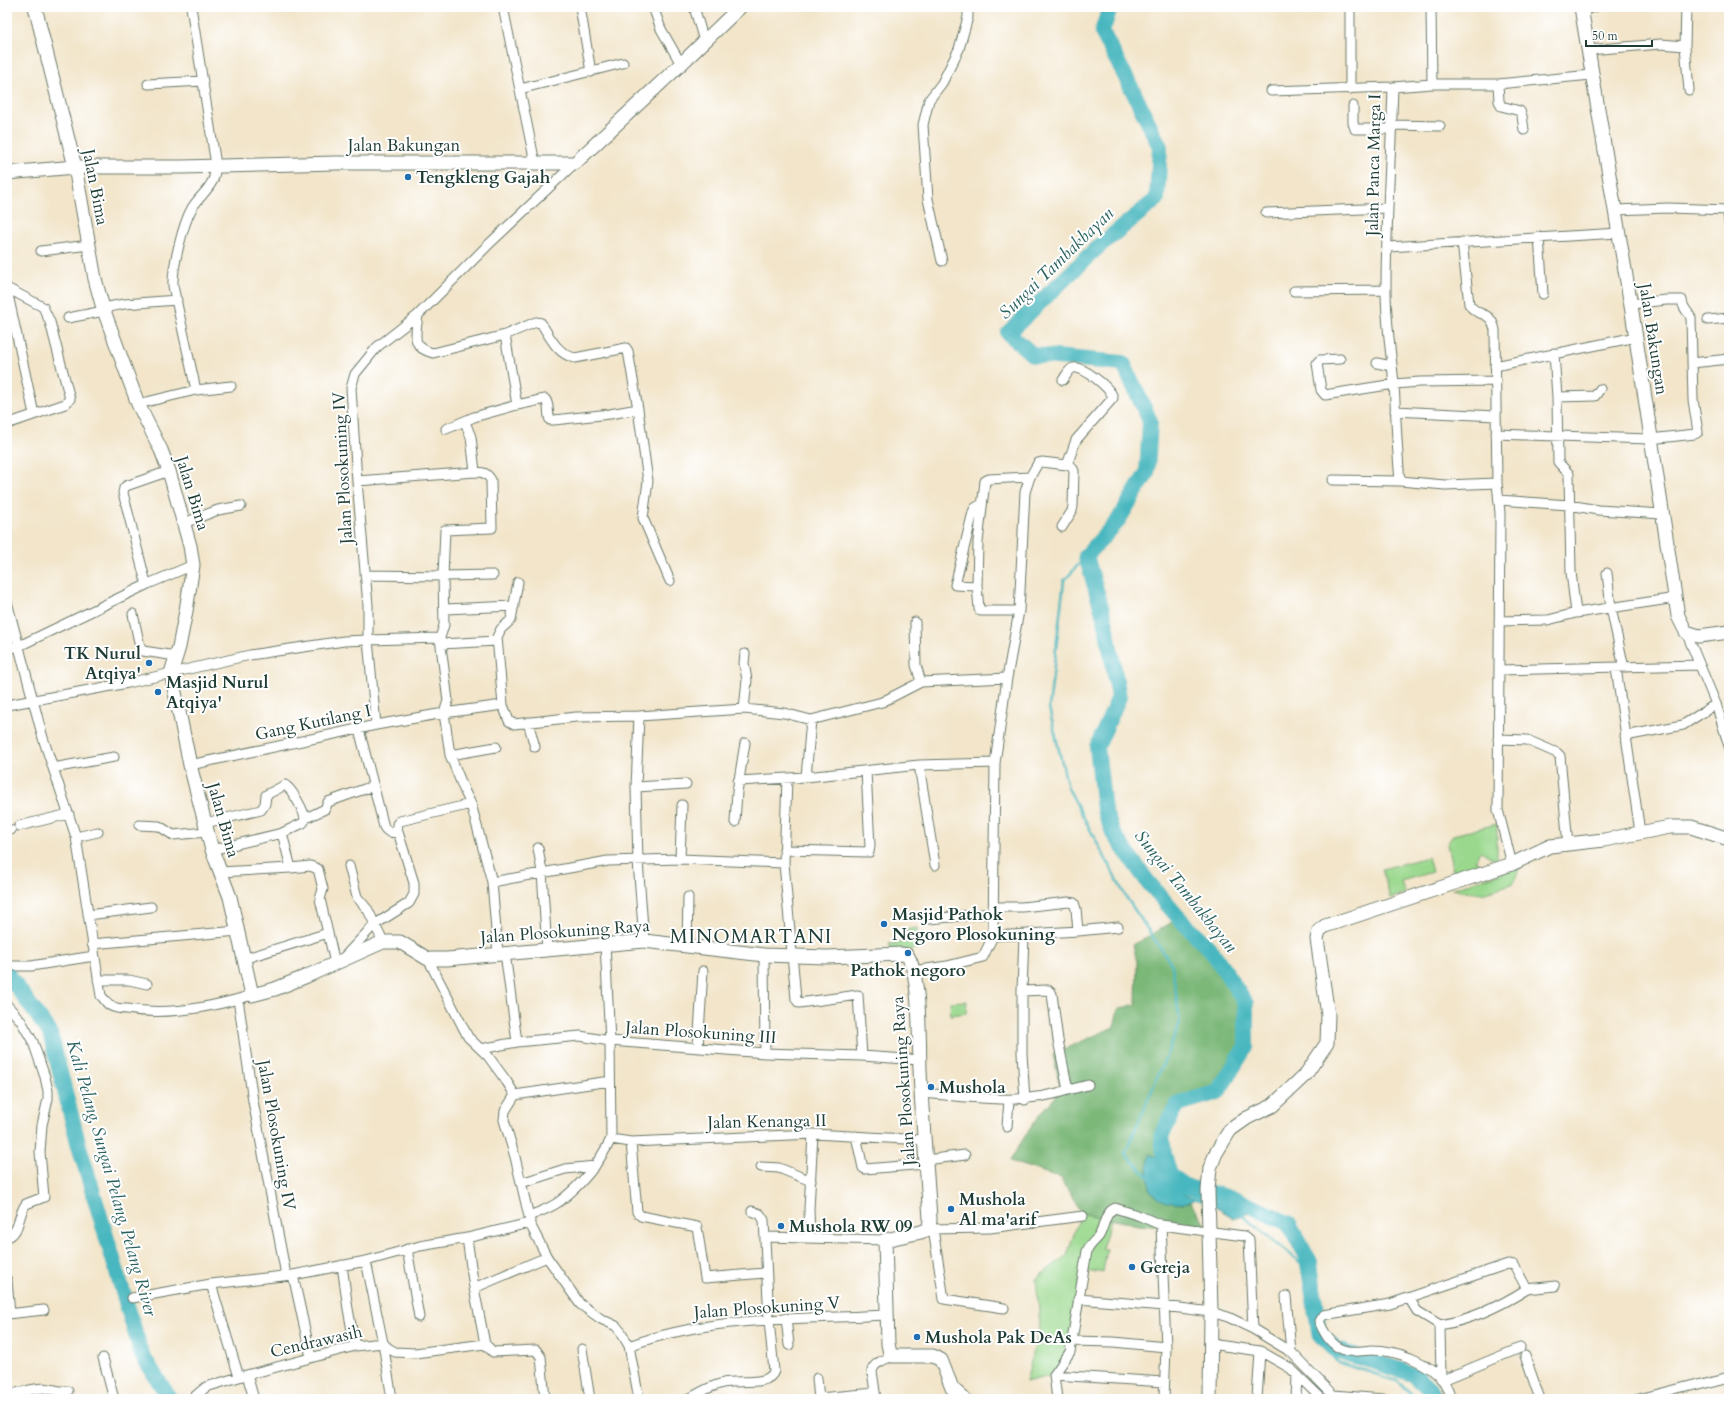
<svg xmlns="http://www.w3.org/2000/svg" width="1736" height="1406" font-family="Cardo,serif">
<rect width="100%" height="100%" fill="#fff"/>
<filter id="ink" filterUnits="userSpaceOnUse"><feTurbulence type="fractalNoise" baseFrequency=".025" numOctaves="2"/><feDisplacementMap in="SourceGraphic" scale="8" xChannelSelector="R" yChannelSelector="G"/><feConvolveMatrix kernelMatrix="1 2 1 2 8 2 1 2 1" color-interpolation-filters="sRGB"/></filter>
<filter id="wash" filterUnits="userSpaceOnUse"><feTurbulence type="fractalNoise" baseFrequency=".012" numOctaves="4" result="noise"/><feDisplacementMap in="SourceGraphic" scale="16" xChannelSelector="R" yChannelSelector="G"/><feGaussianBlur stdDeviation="0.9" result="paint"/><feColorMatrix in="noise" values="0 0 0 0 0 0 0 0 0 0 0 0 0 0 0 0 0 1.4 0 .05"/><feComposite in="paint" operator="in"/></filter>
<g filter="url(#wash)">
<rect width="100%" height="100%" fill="#f2e5ca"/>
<path fill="#9ad88d" stroke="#5c8a60" d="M1497 824V861L1481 851 1475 861 1491 871 1455 880 1447 844 1453 835Z
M1428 857 1432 872 1401 881 1405 894 1390 898 1382 869Z
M1522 866 1512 884 1482 893 1451 889Z
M917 928 920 948 891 953 889 944 907 942 906 930Z
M967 1001 966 1013 951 1015 950 1002Z
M1081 1213 1111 1220 1102 1248 1107 1249 1103 1272H1087L1071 1353 1054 1375 1026 1382 1040 1324 1036 1279 1067 1255Z"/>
<path fill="#7bb878" stroke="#4d7a56" d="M1174 921 1207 953 1240 1006 1242 1050 1217 1090 1176 1101 1157 1136 1165 1178 1185 1195 1211 1231 1138 1225 1081 1213 1061 1178 1010 1161C1025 1135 1039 1113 1061 1091L1053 1054 1114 1027 1118 1009 1136 1004 1137 962 1133 945Z"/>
<path fill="#48b7bf" stroke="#347a7a" d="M1150 1154 1161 1159 1165 1178 1185 1195 1195 1199C1186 1205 1170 1205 1160 1199 1156 1197 1153 1193 1150 1190L1147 1168Z
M1238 1200 1255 1207 1250 1213 1234 1218 1210 1204Z"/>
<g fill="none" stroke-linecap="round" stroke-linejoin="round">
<path stroke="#48b7bf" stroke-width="2.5" d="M1086 556 1064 581 1049 708 1068 788 1126 897 1172 965 1180 1023 1125 1154 1150 1178
M1192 1198 1205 1201
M1239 1213 1301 1263 1314 1338 1338 1362 1397 1381 1419 1399"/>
<path stroke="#48b7bf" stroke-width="16" d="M1110 7 1102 32 1132 89 1160 147 1157 199 1100 245 1008 333 1033 355 1123 363 1150 421 1147 473 1117 522 1086 556 1105 620 1119 697 1097 747 1104 810 1114 835 1148 882 1179 918 1212 951 1246 1004V1046L1218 1092 1178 1104 1162 1134 1164 1154 1170 1175 1187 1187 1238 1200 1288 1223 1310 1262 1319 1333 1337 1350 1413 1374 1431 1391 1435 1399
M7 973 50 1033 79 1146 142 1355 170 1399"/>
</g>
</g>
<g filter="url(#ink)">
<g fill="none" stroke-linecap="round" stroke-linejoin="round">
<g stroke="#697868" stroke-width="11">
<path id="street" d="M191 7 216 165C215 170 215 175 213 180 208 191 198 198 192 208 183 224 172 268 173 286L196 390
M503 7 535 163
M580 7 591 72
M653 7 661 29 681 64
M694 7 704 41
M1431 7 1432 84
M1686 7 1685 46 1689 90
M1582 11 1595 7
M1589 50 1661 44 1685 46
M148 84 203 81
M1498 84 1499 101 1501 106 1520 111 1522 116 1524 130
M1393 87C1391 155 1386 223 1386 290 1386 322 1391 353 1394 384 1396 416 1397 449 1400 481
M520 89 623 63
M1350 89V7
M1271 91 1393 87 1432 84H1498L1591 75
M1353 106V123L1355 129H1392
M1392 125 1440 126
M1615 210 1668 208 1729 210
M1728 210 1729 223
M1266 213 1387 208
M1539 237 1543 294
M1462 242 1469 304C1478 319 1490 308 1495 330L1497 483 1500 513 1498 810 1512 864
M1388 247 1619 233
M41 251 89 245
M942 261 928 199 923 125 929 100 942 83 959 49 968 17V7
M7 288 43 307 50 322 70 399 65 404 7 424
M7 290 34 414
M1294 291 1386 290
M103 308 124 304 177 300
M418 315C416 335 410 347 433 353L505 335 536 322 541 323C550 337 557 354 575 358L626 348 628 351 638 409 610 414 554 420H550C547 413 550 404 545 399L517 405 505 335
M68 318 104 311
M1708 320 1729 318
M1554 353 1557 397 1558 462 1569 474 1571 572 1576 613
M1340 359 1320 360 1317 363 1321 390 1325 395 1394 384 1420 382 1495 381
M1377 363 1391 366
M1692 363 1729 359
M1495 366 1636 337
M1557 397 1595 396 1600 389
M138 404 196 390 231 386
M638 409 648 481 643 518 670 581
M1395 411 1496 416
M465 422 471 437 475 472
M446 429 474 417 517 405
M1496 434 1650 439 1695 434 1698 432 1693 400 1691 318C1688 311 1682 308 1682 300H1666L1631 304
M1333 480 1400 481 1445 485 1497 483
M357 481 475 472C483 472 487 473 491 480L492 528 445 530 443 576 493 575
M1499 500 1569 505 1598 510 1663 514
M184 523 218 510 241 506
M1062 527 1072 511 1073 506 1074 471 1072 467 1067 465
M1607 573 1611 608 1624 668
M365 575 443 576 444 625 440 638
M145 579 123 493 124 488 126 486 169 471
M977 586 955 585 973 512 975 508 982 504
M7 602 43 738 76 837 101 996C104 998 106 1003 109 1005 114 1008 122 1009 127 1009 168 1016 213 1007 252 995
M445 609 514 606
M1019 611H981L979 609 977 586 978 542 985 481 989 479 1030 477
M133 614 140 647 143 651 176 656
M1499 621 1548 620 1576 613 1676 598
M915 622 916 665 921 682
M1686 632 1716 704 1729 746
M441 644 497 641
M7 649 19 646 148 584 193 565
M1616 668 1640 832
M1499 670 1699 665
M7 705 128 683 250 655 344 641 368 640V605L357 481 351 388 355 374 377 347 418 315 487 246 575 163
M503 705 497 637 501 629 511 620 518 582
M744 709 747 680 744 663 745 654
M639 716 636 787 638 861 644 941
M528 722 535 747
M376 725 368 640 440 638 448 701 444 713 450 755 465 792 471 804 492 882 498 954
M1625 736 1683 725 1716 704
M1498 739 1527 740 1557 753 1560 756 1568 845
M450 755 496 747
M190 765 376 725 444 713 503 705 509 721 514 724 576 717 639 716 744 709 784 713 811 720 882 702 921 682 1007 678
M919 765 935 865
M53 768 114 757
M806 777 811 720
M787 779 784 863 796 999 799 1003 858 995 862 1056
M738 781 806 777 919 765 995 763
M636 787 686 784
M306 818 325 809 328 802 373 786
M735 822 737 792 745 743
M205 823 261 810 265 804 266 795 285 785C292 789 305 812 305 820L303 823 282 833 212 850
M139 825 159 826 173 835 207 832
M19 826 69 814
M7 831 11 830
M398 832 397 824 400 821 471 804
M282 833 291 868 310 866 318 869 323 889 320 899 335 963
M76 837 98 832
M538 848 542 872 547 950
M784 850 869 852 870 846 866 771
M680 859 682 805
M349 866 357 897 368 910 383 942
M220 872 291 868
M492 882 608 861 680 859 784 863
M993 907H1022L1069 902 1074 903 1076 909 1078 931
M88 915 151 907
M930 919 993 913
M993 936 1078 931 1118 927
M92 944 238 931
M687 946 688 897
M505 953 517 1042
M764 955 765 1053
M344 957 374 925 409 903 414 894V883L398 832C391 833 388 833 384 827L359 729
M243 959 328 933
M428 959 468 1037 488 1056 507 1082 515 1095 505 1111 504 1120 515 1157 530 1221
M7 965 10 966H31L94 956
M913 971 947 966 983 957 993 936 995 763 1007 678 1019 611 1025 492 1030 477 1038 463 1042 462 1067 465 1076 440 1113 398C1112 389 1082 365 1073 368 1068 370 1066 376 1063 380
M98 980H129L147 984
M1022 991V1053L1025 1100
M238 999 253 1101 286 1275
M7 1005 21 1021 33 1042 45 1077 48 1091V1099L42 1125 40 1152 44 1197 26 1204C18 1213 20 1234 7 1237
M698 1048 703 971
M481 1049 517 1042 580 1036 610 1041 765 1053 862 1056 920 1060
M1068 1090 1088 1085
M922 1093C972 1097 1020 1106 1068 1090L1058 1040 1052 994 1048 990 1022 991 1024 935
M515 1095 610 1081
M1007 1127 1009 1100
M856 1136 863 1168 865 1169 926 1164
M611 1139 631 1142 813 1134 924 1140
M631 1142 637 1212 641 1216 697 1227 705 1278 765 1273
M926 1160 965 1155
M761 1167 779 1168 811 1181
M521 1183 565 1169 595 1166
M529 1216C539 1212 551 1208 560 1201 581 1185 599 1163 611 1139L610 1041 605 944
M1161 1225 1166 1347 1164 1399
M929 1229 990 1228 1083 1216
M933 1229 944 1299 1004 1308
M766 1237 885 1240
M467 1238 474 1288 485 1344
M810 1238 809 1209 813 1134
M407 1249 419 1317
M366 1261 383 1343 392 1399
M342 1265 348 1309 355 1346
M293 1275 311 1357
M7 1280 10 1313
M474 1288 547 1257
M1527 1289 1555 1286
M1286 1296 1291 1352
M132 1298 211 1284
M1409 1298 1417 1311 1440 1325C1470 1320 1502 1305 1527 1289L1514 1265 1508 1264 1390 1304 1323 1315 1319 1321C1323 1331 1328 1340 1336 1346 1348 1354 1359 1351 1372 1350 1396 1350 1430 1362 1444 1382 1447 1387 1449 1393 1451 1399
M1078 1299 1164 1306 1211 1312 1228 1317 1253 1329 1291 1352 1333 1395
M7 1314 44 1310
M786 1318 789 1345
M1440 1325 1441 1379
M1072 1341 1113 1342 1166 1347
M1210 1344 1260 1351 1290 1368 1322 1399
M629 1346C711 1315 800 1320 886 1315
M582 1349 590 1399
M1525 1356 1540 1399
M103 1358 114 1399
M247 1375 254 1399
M1054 1375 1164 1382
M239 1377 211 1284 293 1275 366 1261 420 1246 467 1238 525 1224 531 1226 547 1257 580 1304 601 1319 616 1326 621 1332 629 1346 639 1399
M817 1378 819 1399
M1443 1380 1520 1348
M7 1395C17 1393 40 1386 49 1389 57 1390 59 1392 68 1391
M1333 1395 1383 1399
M819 1398 875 1393
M192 1399 206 1387 239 1377 355 1346 383 1343 388 1348 395 1352 415 1353 485 1344 493 1352 536 1350 541 1357 545 1399
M689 1399C700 1392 711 1386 723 1383 737 1379 769 1387 774 1371L769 1320 764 1220 760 1214 752 1211
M876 1399 872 1371C874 1362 885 1360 892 1356
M1057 1399 1054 1375 1070 1352 1087 1251C1090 1244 1095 1241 1099 1236 1105 1226 1104 1213 1115 1208L1140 1216 1161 1225 1244 1236 1249 1239 1253 1329
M1257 1399 1260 1351
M1296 1399 1297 1375
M1639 1399 1729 1376"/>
</g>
<g stroke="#697868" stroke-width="15">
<path id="secondary" d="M35 7 75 167 95 279 103 308 138 404 161 450 169 471 190 546 193 565 186 611 179 647 171 673 190 765 212 850 230 897 252 995 275 989 307 976 383 942H400L428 959H447L644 941 764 955 827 957 902 954 907 955C921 974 919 1045 920 1070 922 1120 927 1170 930 1219L929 1229 921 1232 885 1240 888 1344 890 1353 892 1356H933L941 1360 952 1388 964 1399
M1581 7 1632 312 1678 616 1686 632 1699 636 1729 632
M7 173 75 167H182L336 163H575L681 64 740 7
M1210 1399 1211 1312 1208 1190 1210 1168 1216 1153 1230 1130 1247 1118 1272 1106 1306 1074 1327 1043 1328 1015 1317 939 1319 931 1325 926 1512 864 1550 846 1604 840 1670 827H1691L1729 839"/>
</g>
<use href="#street" stroke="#fff" stroke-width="9"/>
<use href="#secondary" stroke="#fff" stroke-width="13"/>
</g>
</g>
<g fill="#1f6fb2" stroke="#fff" stroke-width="1.5">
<circle cx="408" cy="177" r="4"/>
<circle cx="149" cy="663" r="4"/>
<circle cx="158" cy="692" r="4"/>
<circle cx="884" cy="924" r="4"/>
<circle cx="908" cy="953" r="4"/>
<circle cx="931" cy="1087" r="4"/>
<circle cx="951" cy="1209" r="4"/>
<circle cx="781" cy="1226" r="4"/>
<circle cx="1132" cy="1267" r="4"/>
<circle cx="917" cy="1337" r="4"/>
</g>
<g text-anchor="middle" stroke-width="4" stroke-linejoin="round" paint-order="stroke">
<g font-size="17" fill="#1f3d34" stroke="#fff">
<text x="404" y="151">Jalan Bakungan</text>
<text transform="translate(1373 165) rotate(-89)" y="6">Jalan Panca Marga I</text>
<text transform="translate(96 187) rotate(79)" y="6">Jalan Bima</text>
<text transform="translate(1654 339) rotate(81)" y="6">Jalan Bakungan</text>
<text transform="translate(342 468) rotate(-93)" y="6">Jalan Plosokuning IV</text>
<text transform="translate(193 493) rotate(73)" y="6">Jalan Bima</text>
<text transform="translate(313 722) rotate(-12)" y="6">Gang Kutilang I</text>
<text transform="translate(224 820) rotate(74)" y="6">Jalan Bima</text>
<text transform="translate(565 931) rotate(-4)" y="6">Jalan Plosokuning Raya</text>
<text transform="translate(701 1032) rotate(4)" y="6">Jalan Plosokuning III</text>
<text transform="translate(903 1081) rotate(-94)" y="6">Jalan Plosokuning Raya</text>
<text transform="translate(767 1121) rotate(-1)" y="6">Jalan Kenanga II</text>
<text transform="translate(277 1135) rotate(80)" y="6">Jalan Plosokuning IV</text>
<text transform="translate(767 1307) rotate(-4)" y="6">Jalan Plosokuning V</text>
<text transform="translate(316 1341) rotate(-13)" y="6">Cendrawasih</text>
</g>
<g font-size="17" font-weight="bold" fill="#1f3d34" stroke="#fff" text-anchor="start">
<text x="416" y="183">Tengkleng Gajah</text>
<text x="141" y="659" text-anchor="end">TK Nurul<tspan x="141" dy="20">Atqiya'</tspan></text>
<text x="166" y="688">Masjid Nurul<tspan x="166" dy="20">Atqiya'</tspan></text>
<text x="892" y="920">Masjid Pathok<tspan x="892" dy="20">Negoro Plosokuning</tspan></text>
<text x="908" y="976" text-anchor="middle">Pathok negoro</text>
<text x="939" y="1093">Mushola</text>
<text x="959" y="1205">Mushola<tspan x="959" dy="20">Al ma'arif</tspan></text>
<text x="789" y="1232">Mushola RW 09</text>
<text x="1140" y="1273">Gereja</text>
<text x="925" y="1343">Mushola Pak DeAs</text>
</g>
<g font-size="18" font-style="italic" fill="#2b625e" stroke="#fff">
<text transform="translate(1056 263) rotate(-44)" y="6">Sungai Tambakbayan</text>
<text transform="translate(1186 891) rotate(51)" y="6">Sungai Tambakbayan</text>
<text transform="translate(112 1178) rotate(74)" y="6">Kali Pelang, Sungai Pelang, Pelang River</text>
</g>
<g font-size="19" letter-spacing="1" fill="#1f3d34" stroke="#fff">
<text x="751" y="943">MINOMARTANI</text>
</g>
</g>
<rect width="1736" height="1406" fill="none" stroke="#fff" stroke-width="24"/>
<path d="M1586 40v6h66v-6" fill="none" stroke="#1f3d34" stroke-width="2"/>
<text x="1592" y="40" font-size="12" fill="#1f3d34" stroke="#ffffff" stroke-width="3" paint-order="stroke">50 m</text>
</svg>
